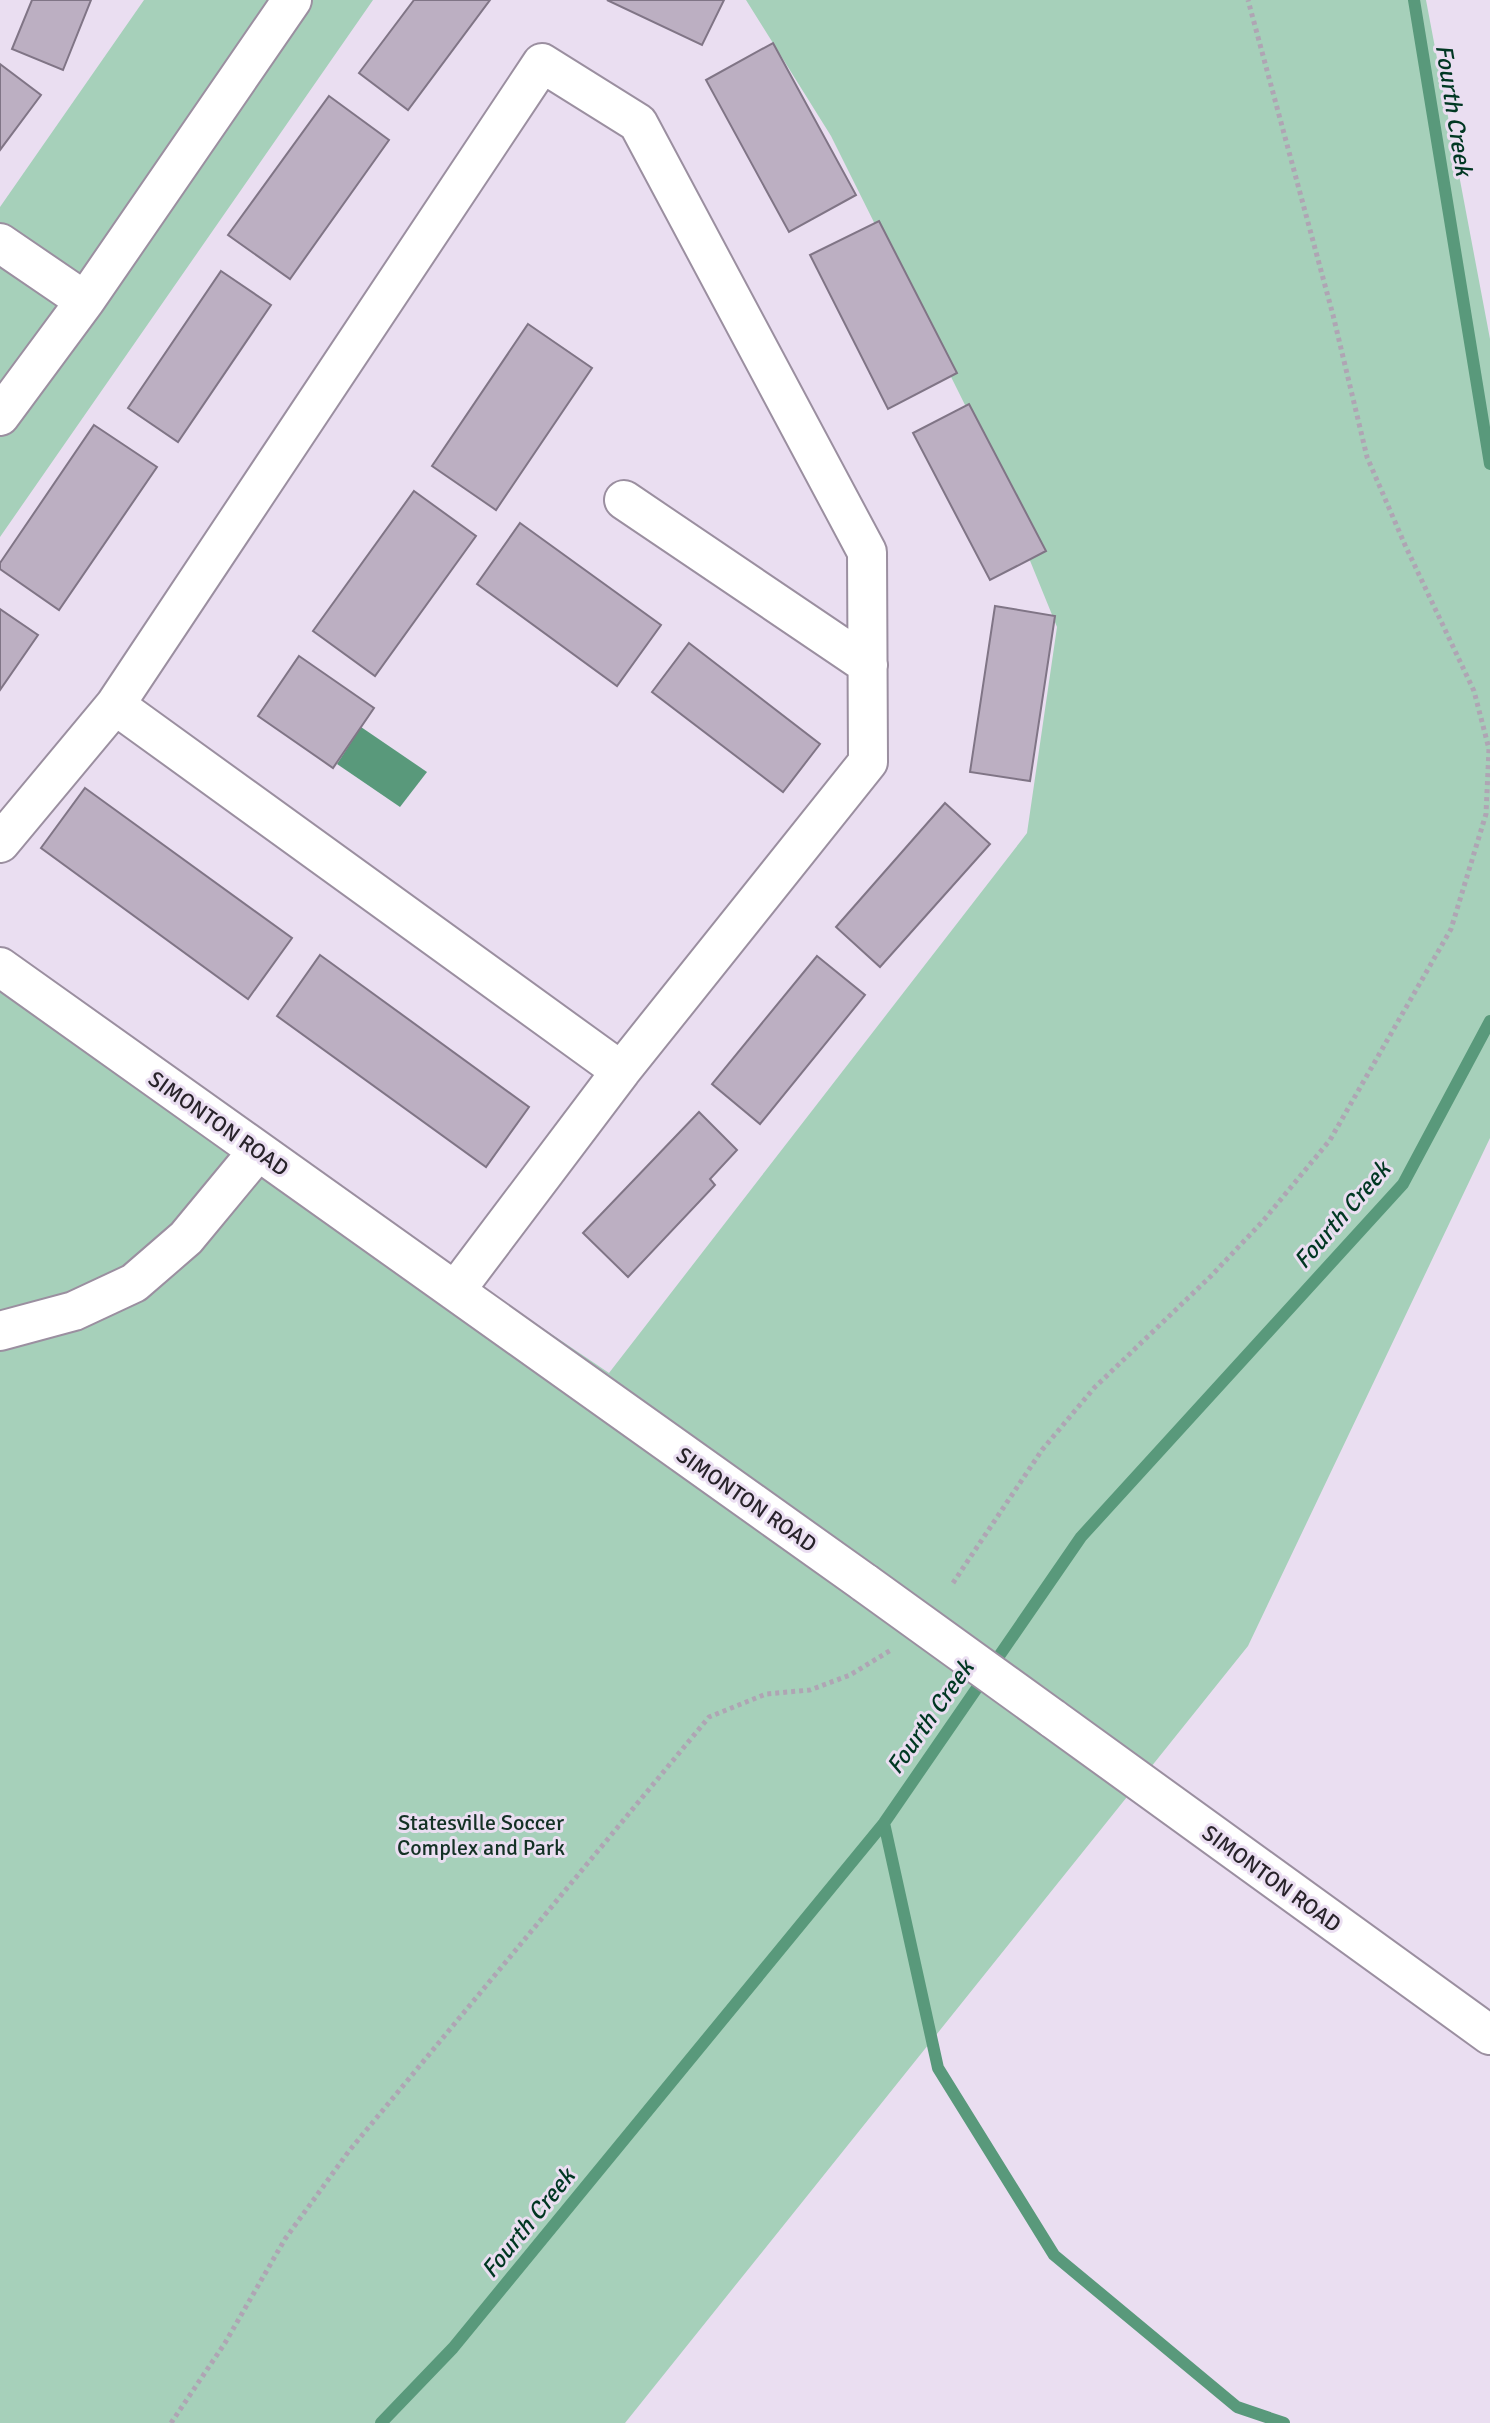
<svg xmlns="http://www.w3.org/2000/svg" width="1490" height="2423" font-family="Signika,sans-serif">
<rect width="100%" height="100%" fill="#eadef1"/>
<path fill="#a6d0ba" d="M144 0H373L0 537V207Z
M746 0H1426L1490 339V1138L1248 1646 625 2423H0V962L609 1373 1027 833 1057 627 974 423 831 136Z"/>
<path fill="#59997b" d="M361 727 427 772 400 807 337 764Z"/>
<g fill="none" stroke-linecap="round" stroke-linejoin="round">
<path stroke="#59997b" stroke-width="12" d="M1414 0 1490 464
M884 1823 938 2068 1054 2255 1237 2407 1284 2423
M381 2423 453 2348 884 1823 1081 1537 1403 1184 1490 1021"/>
</g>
<path fill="#bcafc2" stroke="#807586" stroke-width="2" d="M32 0H91L63 70 12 49Z
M414 0H490L408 110 359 73Z
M607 0H724L702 45Z
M773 43 856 195 789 232 706 80Z
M0 64 41 95 0 150Z
M329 96 389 140 290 279 228 235Z
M879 221 957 373 888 409 810 255Z
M221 271 271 305 178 442 128 408Z
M528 324 592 368 496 510 432 466Z
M969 404 1046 551 990 580 913 433Z
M94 425 157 467 59 610 0 569V563Z
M414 491 476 536 375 676 313 631Z
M520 523 661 625 617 686 477 584Z
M995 606 1055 616 1030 781 970 772Z
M0 609 38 635 0 690Z
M689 643 820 744 783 792 652 692Z
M299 656 374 708 333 768 258 716Z
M85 788 292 938 248 999 41 848Z
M945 803 990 844 880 967 836 927Z
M320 955 529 1107 486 1167 277 1016Z
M817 956 865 995 760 1124 712 1084Z
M699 1112 737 1150 710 1179 715 1185 628 1277 583 1233Z"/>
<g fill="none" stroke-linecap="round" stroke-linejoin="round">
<g stroke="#9b8fa0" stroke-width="42">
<path id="minor" d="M0 243 85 301
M0 416 85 301 292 0
M624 500 868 665
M0 843 115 705
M0 967 865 1583
M455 1291 621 1071 868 762 867 552 638 123 542 63 115 705 621 1071
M0 1331 74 1311 134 1283 186 1238 258 1151
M1052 1718 1490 2035"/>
</g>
<path stroke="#afa5b4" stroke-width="5" stroke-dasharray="4 4" stroke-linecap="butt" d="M953 1583 1042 1450 1094 1388 1211 1276 1263 1221 1330 1140 1451 929 1486 814 1489 749 1474 691 1405 545 1367 457 1333 315 1248 0
M171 2423 225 2343 285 2239 349 2151 709 1717 766 1694 810 1690 850 1675 891 1650"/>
<use href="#minor" stroke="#fff" stroke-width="38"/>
<g stroke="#9b8fa0" stroke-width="42" stroke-linecap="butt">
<path id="minor-bridge" d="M865 1583 1052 1718"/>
</g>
<use href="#minor-bridge" stroke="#fff" stroke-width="38"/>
</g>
<g text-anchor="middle" stroke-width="6" stroke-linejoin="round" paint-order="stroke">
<g font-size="22" fill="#28232a" stroke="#eadef1">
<text transform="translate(219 1123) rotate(35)" y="8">SIMONTON ROAD</text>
<text transform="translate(747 1499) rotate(35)" y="8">SIMONTON ROAD</text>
<text transform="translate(1272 1878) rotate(36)" y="8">SIMONTON ROAD</text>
</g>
<g font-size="22" fill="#133124" stroke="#eadef1">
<text x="481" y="1830">Statesville Soccer<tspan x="481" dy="25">Complex and Park</tspan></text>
</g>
<g font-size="24" font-style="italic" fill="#003722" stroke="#eadef1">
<text transform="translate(1454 110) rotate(81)" y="8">Fourth Creek</text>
<text transform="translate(1342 1215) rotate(-49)" y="8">Fourth Creek</text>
<text transform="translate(930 1717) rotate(-55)" y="8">Fourth Creek</text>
<text transform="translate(528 2223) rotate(-51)" y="8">Fourth Creek</text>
</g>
</g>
</svg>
